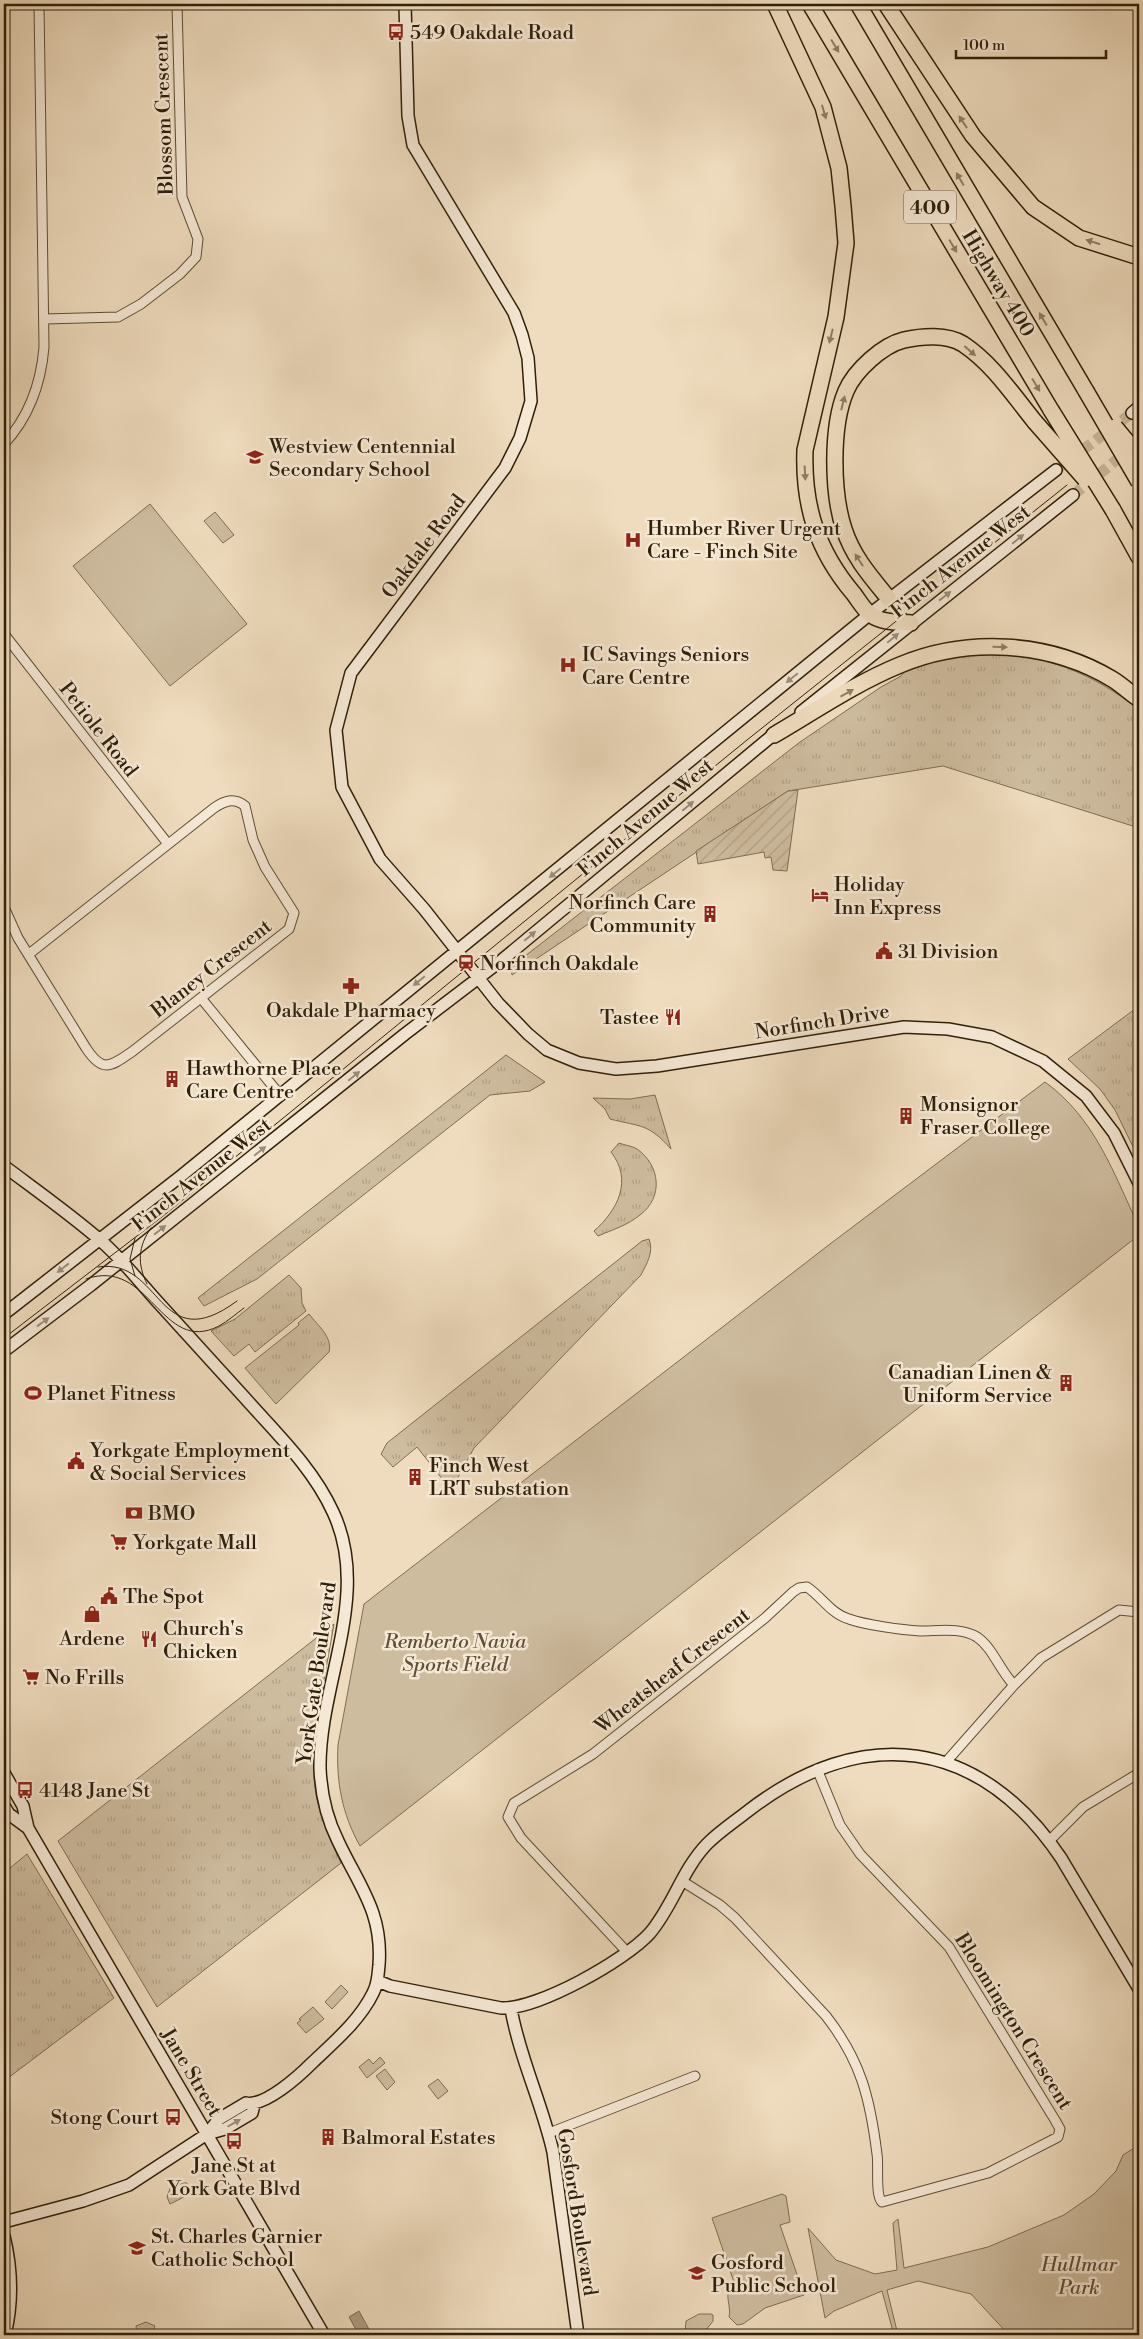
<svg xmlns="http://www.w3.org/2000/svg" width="1143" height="2339" font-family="'Libre Bodoni',serif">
<defs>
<pattern id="grass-tufts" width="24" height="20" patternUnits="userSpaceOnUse" patternTransform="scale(1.25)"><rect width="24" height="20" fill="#cebc9f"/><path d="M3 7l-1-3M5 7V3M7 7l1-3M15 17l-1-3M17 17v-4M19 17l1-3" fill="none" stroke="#b1a188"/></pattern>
<pattern id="garden-furrows" width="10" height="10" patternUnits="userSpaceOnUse" patternTransform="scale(1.25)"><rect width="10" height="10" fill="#cebc9f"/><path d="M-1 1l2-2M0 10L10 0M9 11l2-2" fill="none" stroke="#b1a188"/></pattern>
</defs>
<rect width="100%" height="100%" fill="#efdcbe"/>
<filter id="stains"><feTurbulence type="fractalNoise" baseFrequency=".004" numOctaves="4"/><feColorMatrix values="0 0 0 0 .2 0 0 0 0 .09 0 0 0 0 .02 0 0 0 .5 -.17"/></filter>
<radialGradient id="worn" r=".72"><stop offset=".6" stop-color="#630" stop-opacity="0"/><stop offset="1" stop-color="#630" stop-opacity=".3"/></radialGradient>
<path fill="url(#grass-tufts)" stroke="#7e6e54" d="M985 653C1047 656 1090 671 1139 710V828L943 766 788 791 512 975 511 967 800 742 881 687 901 676 905 671 930 663 956 656Z
M1139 1006V1159L1115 1110 1100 1089 1068 1059Z
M506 1055 545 1082 530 1091 490 1095 257 1279 204 1306 198 1298Z
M655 1095 671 1149C648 1123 641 1127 610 1119L605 1109 593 1098 630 1099Z
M619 1143C624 1145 632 1146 637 1149 660 1165 664 1197 640 1215 628 1225 612 1230 598 1236L594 1231C618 1210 633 1180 611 1152Z
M649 1239C654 1252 647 1263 641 1275L474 1448 451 1490 417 1447 393 1467 381 1454 387 1443 642 1241Z
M289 1275 301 1288 302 1303 306 1311 255 1352 249 1344 234 1356 211 1331 235 1319Z
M309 1314C317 1325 333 1337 329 1352L276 1404 245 1368 299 1325 298 1323Z
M334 1624C326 1673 313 1725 314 1776 315 1806 328 1836 341 1863L157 2007 58 1841Z
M27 1854 114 1998 4 2081V1873Z"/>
<path fill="#cebc9f" stroke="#7e6e54" d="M150 504 247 624 170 686 73 566Z
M215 512 234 535 223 543 204 521Z
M1045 1082C1095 1118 1114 1174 1139 1227V1235L360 1846C342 1814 336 1781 338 1745L364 1604 830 1244Z
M341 1985 348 1992 332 2009 325 2002Z
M313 2007 324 2019 306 2033 297 2023 301 2020 299 2019Z
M380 2057 385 2063 367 2078 359 2067 369 2059 373 2064Z
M385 2069 395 2082 387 2090 376 2076Z
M438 2079 448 2091 438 2099 428 2086Z
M1139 2145V2335H1009L971 2294 918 2281 887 2290 898 2335H894L882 2291 834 2311 825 2318 808 2228 836 2260 875 2274 897 2270 893 2223 898 2219 904 2268 988 2247 1064 2215 1094 2194 1116 2171 1123 2155Z
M181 2183H187L186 2196 170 2204 167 2197 171 2186Z
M782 2194 786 2196 790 2222 780 2225 804 2295 765 2308 743 2324 737 2325 729 2317C731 2309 727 2301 728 2292L736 2288 712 2218Z
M711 2314 713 2315V2321L702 2335 685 2334 686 2321 699 2314Z
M146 2322 155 2326 152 2335H137L136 2326Z"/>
<path fill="url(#garden-furrows)" stroke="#7e6e54" d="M798 790 787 871 773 870 771 857 765 858 764 852 698 864 696 851 788 791Z"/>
<path fill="#ae9c81" stroke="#7b6a51" d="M359 2311 370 2331 359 2335 349 2317Z"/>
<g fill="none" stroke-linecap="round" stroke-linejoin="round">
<path stroke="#c9b69a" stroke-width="11" stroke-dasharray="11 5.5" stroke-linecap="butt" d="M1056 470 1132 413
M1073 495 1139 442"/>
<g stroke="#5f4f37" stroke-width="11">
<path id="street" d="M45 319 118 317 141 304 180 274 196 257 198 239 182 197 177 4
M4 444C29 417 41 384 44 347L39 4
M4 634 168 844
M4 907 18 938 86 1048C103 1074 111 1066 133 1051L289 929 294 913 265 867 253 840 245 806C234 797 224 801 214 808L29 954
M201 998 280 1095
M946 1762 1014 1685 1041 1658 1119 1610 1139 1612
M1049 1841 1083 1807 1139 1773
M682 1881 720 1905 735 1918 826 2016C861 2061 870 2098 877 2154 879 2165 875 2196 882 2202L988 2173 1058 2137 1060 2129 1055 2120 949 1947 860 1854 840 1825 817 1769
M627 1952 521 1838 508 1817 514 1803 593 1754 765 1618 793 1592 799 1588 807 1587C822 1597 831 1614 849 1619 865 1625 903 1630 920 1631 938 1631 961 1627 977 1637 993 1648 1000 1671 1014 1685
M549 2133 695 2076"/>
</g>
<g stroke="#2f200a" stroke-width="14">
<path id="secondary" d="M405 4 408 116 413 145 514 313 522 335 528 358 531 401 520 438 505 468 351 673 336 730 342 787 380 859 424 909 498 1003 528 1034 547 1050 579 1063 616 1069 657 1066 904 1027 948 1029 992 1037 1043 1061 1086 1096 1114 1133 1139 1183
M1132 413 1139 407
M801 712 1073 495
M4 1166C36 1190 70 1214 100 1240 121 1258 137 1279 155 1299 185 1332 215 1365 245 1398 277 1434 313 1468 333 1512 372 1595 319 1683 320 1768 321 1793 327 1819 338 1841 359 1886 383 1912 379 1965 378 1975 378 1984 373 1993 360 2020 334 2042 313 2062 299 2076 265 2107 246 2103L219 2119 207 2134
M4 1314 181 1176 870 614 1056 470
M4 1351 91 1285 405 1034 502 960 779 730
M4 1773 23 1806 28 1828 324 2335
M4 1806 9 1814 28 1828
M378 1981 390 1986 501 2008C537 2010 626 1960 650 1933 673 1906 682 1870 707 1844 719 1832 734 1822 748 1811 862 1723 979 1737 1061 1858L1139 1989
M511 2009C520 2059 542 2103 553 2152L578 2335
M4 2222 83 2201 129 2185 207 2134 225 2129 252 2113 254 2105
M4 2236C12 2269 13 2302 5 2335"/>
</g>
<g stroke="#2f200a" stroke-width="18">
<path id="highway" d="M775 4 823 107 839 168 843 206 846 243 836 317 805 450C803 506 817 550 853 593 858 599 863 609 870 614 881 623 898 622 911 623
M810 4 1051 410
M858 4 1086 391
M886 4 973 136 1033 207 1079 238 1139 257
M1113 510 1139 557
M889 599C871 577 853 557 844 529 832 493 831 426 846 391 855 370 883 345 904 340 922 336 947 334 963 344 993 364 1013 395 1035 422
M774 735C815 711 856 683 900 665 967 637 1049 641 1112 679 1122 685 1130 693 1139 699"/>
</g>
<use href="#street" stroke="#f5e8d5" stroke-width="9"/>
<use href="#secondary" stroke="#f5e8d5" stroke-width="11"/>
<use href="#highway" stroke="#efdcbe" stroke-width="15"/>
<path stroke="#2f200a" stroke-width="1" d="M1133 424 1139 419
M98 1267C163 1257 157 1360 237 1301
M135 1276 130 1259 135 1238
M86 1279C150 1256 161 1356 219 1326 228 1321 236 1314 244 1308
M147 1284C137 1264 138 1246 151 1228
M4 1338 163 1216 747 740 1067 485"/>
<g stroke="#2f200a" stroke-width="18" stroke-linecap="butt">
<path id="highway-bridge" d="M1086 391 1139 482
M1051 410 1113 510
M1035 422 1085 479
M1115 427 1139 456"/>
</g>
<use href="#highway-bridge" stroke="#efdcbe" stroke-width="15"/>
</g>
<defs><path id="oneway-solid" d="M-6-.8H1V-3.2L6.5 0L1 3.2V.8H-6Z" transform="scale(1.25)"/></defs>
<g fill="#8f7e64">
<use href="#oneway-solid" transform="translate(835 46) rotate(59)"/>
<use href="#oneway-solid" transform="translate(824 112) rotate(74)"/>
<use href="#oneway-solid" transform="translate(963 122) rotate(-123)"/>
<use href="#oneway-solid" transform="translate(960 179) rotate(-120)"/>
<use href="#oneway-solid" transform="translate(1093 242) rotate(-162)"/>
<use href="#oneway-solid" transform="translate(953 246) rotate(59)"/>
<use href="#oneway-solid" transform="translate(1043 319) rotate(-120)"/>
<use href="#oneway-solid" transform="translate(831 336) rotate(104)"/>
<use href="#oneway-solid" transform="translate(970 351) rotate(41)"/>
<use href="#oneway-solid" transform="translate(1036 385) rotate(59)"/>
<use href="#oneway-solid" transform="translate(843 403) rotate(-76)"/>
<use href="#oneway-solid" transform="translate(805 473) rotate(87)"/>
<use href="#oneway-solid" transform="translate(859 560) rotate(-123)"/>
<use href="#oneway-solid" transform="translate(1000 647) rotate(1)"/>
<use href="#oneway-solid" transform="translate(847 693) rotate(-29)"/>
</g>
<g fill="#9c8e7a">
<use href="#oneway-solid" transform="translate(1018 539) rotate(-39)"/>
<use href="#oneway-solid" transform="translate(945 596) rotate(-38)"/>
<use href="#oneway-solid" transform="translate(893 638) rotate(-40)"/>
<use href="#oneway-solid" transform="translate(792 678) rotate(141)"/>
<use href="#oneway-solid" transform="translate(688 806) rotate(-40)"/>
<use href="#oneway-solid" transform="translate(555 873) rotate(141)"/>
<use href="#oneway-solid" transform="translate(530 936) rotate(-40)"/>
<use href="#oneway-solid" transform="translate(419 981) rotate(141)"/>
<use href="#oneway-solid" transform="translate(354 1076) rotate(-39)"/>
<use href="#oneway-solid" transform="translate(260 1151) rotate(-39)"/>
<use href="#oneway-solid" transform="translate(160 1230) rotate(-38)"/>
<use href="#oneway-solid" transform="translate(63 1268) rotate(142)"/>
<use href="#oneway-solid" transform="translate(43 1322) rotate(-36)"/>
<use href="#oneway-solid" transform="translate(234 2123) rotate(-30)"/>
</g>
<defs>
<g id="bus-bare" transform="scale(1.35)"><path d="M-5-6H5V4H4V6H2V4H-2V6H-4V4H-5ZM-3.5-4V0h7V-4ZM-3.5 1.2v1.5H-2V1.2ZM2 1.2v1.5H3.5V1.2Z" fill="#8f2418" stroke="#f5e8d5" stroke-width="2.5" paint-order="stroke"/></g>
<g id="school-bare" transform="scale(1.35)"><path d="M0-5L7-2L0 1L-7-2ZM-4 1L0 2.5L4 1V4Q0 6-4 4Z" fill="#8f2418" stroke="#f5e8d5" stroke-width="2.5" paint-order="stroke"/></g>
<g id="hospital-bare" transform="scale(1.35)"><path d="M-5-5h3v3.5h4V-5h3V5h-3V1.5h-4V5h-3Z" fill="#8f2418" stroke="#f5e8d5" stroke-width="2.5" paint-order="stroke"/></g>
<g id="hotel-bare" transform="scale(1.35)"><path d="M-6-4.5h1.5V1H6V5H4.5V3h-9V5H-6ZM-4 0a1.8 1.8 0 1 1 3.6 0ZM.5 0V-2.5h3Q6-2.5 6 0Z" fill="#8f2418" stroke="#f5e8d5" stroke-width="2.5" paint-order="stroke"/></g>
<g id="building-bare" transform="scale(1.35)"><path d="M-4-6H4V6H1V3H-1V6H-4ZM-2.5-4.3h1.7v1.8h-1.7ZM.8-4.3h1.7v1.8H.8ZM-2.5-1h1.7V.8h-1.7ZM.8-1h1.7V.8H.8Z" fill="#8f2418" stroke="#f5e8d5" stroke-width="2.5" paint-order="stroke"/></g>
<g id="civic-bare" transform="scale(1.35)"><path d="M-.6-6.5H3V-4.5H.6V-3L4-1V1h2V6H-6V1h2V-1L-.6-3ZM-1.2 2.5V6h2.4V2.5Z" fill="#8f2418" stroke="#f5e8d5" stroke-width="2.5" paint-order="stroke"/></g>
<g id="station-bare" transform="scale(1.35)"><path d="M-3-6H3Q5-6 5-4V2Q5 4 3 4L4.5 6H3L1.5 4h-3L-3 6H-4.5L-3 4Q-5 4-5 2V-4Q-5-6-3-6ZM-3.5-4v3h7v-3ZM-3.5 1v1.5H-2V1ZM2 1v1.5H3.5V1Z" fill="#8f2418" stroke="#f5e8d5" stroke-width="2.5" paint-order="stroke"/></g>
<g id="pharmacy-bare" transform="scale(1.35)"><path d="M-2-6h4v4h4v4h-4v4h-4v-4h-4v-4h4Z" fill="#8f2418" stroke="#f5e8d5" stroke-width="2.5" paint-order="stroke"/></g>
<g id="restaurant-bare" transform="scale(1.35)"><path d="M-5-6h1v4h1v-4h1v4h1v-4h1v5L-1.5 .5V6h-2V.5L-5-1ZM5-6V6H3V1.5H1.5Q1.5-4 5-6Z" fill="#8f2418" stroke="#f5e8d5" stroke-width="2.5" paint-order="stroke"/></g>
<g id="stadium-bare" transform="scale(1.35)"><path d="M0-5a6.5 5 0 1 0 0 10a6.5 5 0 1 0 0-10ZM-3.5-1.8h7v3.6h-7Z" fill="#8f2418" stroke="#f5e8d5" stroke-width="2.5" paint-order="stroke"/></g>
<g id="bank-bare" transform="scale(1.35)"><path d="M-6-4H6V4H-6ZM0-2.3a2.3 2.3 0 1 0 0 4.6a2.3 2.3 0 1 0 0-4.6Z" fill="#8f2418" stroke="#f5e8d5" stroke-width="2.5" paint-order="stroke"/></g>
<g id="supermarket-bare" transform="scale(1.35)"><path d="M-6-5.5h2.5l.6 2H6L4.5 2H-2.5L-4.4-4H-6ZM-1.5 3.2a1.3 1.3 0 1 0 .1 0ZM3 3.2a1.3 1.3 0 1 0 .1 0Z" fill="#8f2418" stroke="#f5e8d5" stroke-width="2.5" paint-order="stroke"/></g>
<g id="shop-bare" transform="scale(1.35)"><path d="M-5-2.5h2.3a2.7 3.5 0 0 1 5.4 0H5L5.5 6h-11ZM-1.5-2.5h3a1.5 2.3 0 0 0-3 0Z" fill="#8f2418" stroke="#f5e8d5" stroke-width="2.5" paint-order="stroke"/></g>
</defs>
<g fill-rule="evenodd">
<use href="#bus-bare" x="396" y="32"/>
<use href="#school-bare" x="255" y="457"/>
<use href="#hospital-bare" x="633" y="540"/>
<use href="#hospital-bare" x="568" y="665"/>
<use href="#hotel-bare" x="820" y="895"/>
<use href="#building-bare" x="710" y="914"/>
<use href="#civic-bare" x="884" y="951"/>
<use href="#station-bare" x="466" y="963"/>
<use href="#pharmacy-bare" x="351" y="986"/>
<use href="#restaurant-bare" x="673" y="1017"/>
<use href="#building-bare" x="172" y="1079"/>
<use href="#building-bare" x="906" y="1116"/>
<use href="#building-bare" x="1066" y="1383"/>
<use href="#stadium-bare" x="33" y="1393"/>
<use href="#civic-bare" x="76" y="1461"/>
<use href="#building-bare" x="415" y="1477"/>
<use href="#bank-bare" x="134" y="1513"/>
<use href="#supermarket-bare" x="119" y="1542"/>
<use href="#civic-bare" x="109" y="1596"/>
<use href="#shop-bare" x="92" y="1614"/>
<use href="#restaurant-bare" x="149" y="1639"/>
<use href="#supermarket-bare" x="31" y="1677"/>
<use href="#bus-bare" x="25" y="1790"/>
<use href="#bus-bare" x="173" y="2117"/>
<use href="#building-bare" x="328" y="2137"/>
<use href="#bus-bare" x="234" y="2141"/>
<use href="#school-bare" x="137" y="2248"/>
<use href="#school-bare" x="697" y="2273"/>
</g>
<g text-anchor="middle" stroke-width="5" stroke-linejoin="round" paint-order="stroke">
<rect fill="#f5e8d5" stroke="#6a5c47" stroke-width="1" x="904" y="190.5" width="52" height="33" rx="4"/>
<g font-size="19" font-weight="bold" fill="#2f200a">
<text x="930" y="214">400</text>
</g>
<g font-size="20" fill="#2f200a" stroke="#f5e8d5" text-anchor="start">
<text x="410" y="39">549 Oakdale Road</text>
<text x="269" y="453">Westview Centennial<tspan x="269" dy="23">Secondary School</tspan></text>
<text x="647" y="535">Humber River Urgent<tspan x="647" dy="23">Care - Finch Site</tspan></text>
<text x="582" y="661">IC Savings Seniors<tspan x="582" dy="23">Care Centre</tspan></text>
<text x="834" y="891">Holiday<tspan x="834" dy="23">Inn Express</tspan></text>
<text x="696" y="909" text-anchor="end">Norfinch Care<tspan x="696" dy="23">Community</tspan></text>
<text x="898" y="958">31 Division</text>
<text x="480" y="970">Norfinch Oakdale</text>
<text x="351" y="1017" text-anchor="middle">Oakdale Pharmacy</text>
<text x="659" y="1024" text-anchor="end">Tastee</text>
<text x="186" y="1075">Hawthorne Place<tspan x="186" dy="23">Care Centre</tspan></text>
<text x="920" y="1111">Monsignor<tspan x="920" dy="23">Fraser College</tspan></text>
<text x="1052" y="1379" text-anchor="end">Canadian Linen &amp;<tspan x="1052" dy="23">Uniform Service</tspan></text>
<text x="47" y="1400">Planet Fitness</text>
<text x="90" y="1457">Yorkgate Employment<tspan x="90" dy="23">&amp; Social Services</tspan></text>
<text x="429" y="1472">Finch West<tspan x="429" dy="23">LRT substation</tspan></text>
<text x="148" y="1520">BMO</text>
<text x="133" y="1549">Yorkgate Mall</text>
<text x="123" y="1603">The Spot</text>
<text x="163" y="1635">Church's<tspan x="163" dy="23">Chicken</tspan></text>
<text x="92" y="1645" text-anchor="middle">Ardene</text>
<text x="45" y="1684">No Frills</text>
<text x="39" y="1797">4148 Jane St</text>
<text x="159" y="2124" text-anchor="end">Stong Court</text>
<text x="342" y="2144">Balmoral Estates</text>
<text x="234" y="2172" text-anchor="middle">Jane St at<tspan x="234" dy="23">York Gate Blvd</tspan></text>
<text x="151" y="2243">St. Charles Garnier<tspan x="151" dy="23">Catholic School</tspan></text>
<text x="711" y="2269">Gosford<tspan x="711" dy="23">Public School</tspan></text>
</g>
<g font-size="20" fill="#2f200a" stroke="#f5e8d5">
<text transform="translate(163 114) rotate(-92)" y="7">Blossom Crescent</text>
<text transform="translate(999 283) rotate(59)" y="7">Highway 400</text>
<text transform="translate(423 546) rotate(-53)" y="7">Oakdale Road</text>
<text transform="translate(960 561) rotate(-38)" y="7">Finch Avenue West</text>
<text transform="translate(99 729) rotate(52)" y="7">Petiole Road</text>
<text transform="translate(645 817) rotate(-40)" y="7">Finch Avenue West</text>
<text transform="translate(211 968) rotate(-38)" y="7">Blaney Crescent</text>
<text transform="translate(822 1021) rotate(-9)" y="7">Norfinch Drive</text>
<text transform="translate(201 1174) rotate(-38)" y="7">Finch Avenue West</text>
<text transform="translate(672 1670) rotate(-38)" y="7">Wheatsheaf Crescent</text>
<text transform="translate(316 1673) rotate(-82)" y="7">York Gate Boulevard</text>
<text transform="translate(1014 2021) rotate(58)" y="7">Bloomington Crescent</text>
<text transform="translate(192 2072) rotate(59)" y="7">Jane Street</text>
<text transform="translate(578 2212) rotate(81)" y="7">Gosford Boulevard</text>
</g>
<g font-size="20" font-style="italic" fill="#5f4f37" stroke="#f5e8d5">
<text x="455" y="1648">Remberto Navia<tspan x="455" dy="23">Sports Field</tspan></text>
<text x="1079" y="2271">Hullmar<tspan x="1079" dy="23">Park</tspan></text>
</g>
</g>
<rect width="1143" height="2339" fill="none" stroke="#efdcbe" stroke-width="20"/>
<rect x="5" y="5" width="1133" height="2329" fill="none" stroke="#2f200a" stroke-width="2.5"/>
<rect x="10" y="10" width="1123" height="2319" fill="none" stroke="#2f200a"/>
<path d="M956 50v8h150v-8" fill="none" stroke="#2f200a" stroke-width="2.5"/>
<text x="963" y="50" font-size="15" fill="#2f200a" stroke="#f5e8d5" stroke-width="4" paint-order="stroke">100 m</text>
<rect width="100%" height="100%" filter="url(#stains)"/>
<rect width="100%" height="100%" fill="url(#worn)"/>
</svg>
